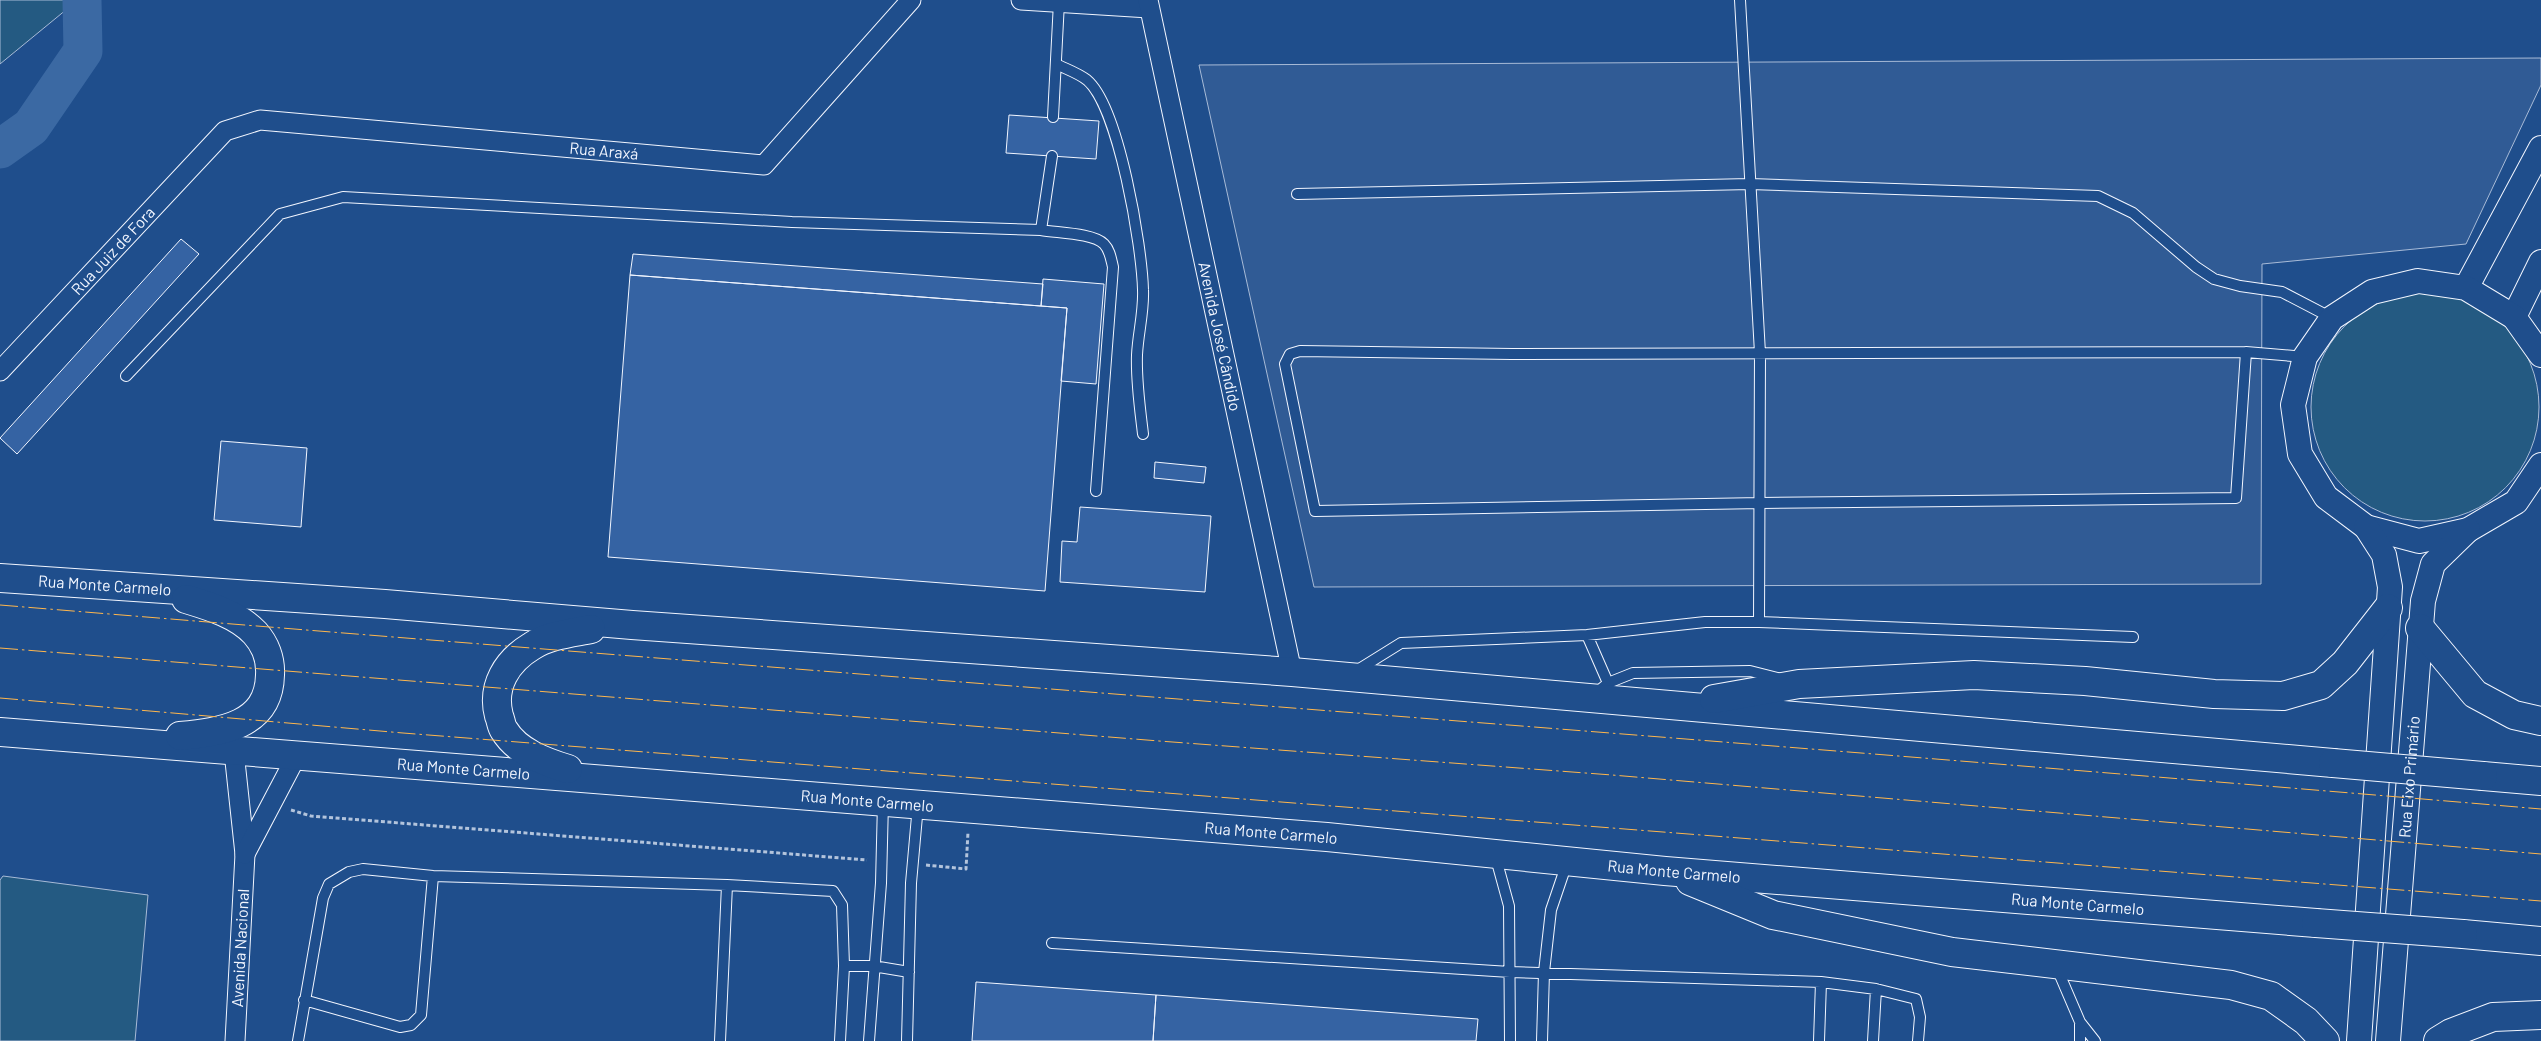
<svg xmlns="http://www.w3.org/2000/svg" width="2541" height="1041" font-family="Barlow,sans-serif">
<rect width="100%" height="100%" fill="#1f4e8c"/>
<path fill="#245a82" stroke="#a8bbd7" d="M0 0H78L0 64Z
M2311 407a114 114 0 1 1 228 0a114 114 0 1 1-228 0Z
M3 876 148 895 135 1041H0V880Z"/>
<path fill="#305b95" stroke="#a8bbd7" d="M2541 58V85L2466 244 2262 264 2261 584 1314 587 1199 65Z"/>
<g fill="none" stroke-linecap="round" stroke-linejoin="round">
<path stroke="#3b69a3" stroke-width="39" d="M0 149 31 127 83 51 82 0"/>
</g>
<path fill="#3563a3" stroke="#f2f6ff" d="M1009 115 1099 121 1096 159 1006 153Z
M181 239 199 254 17 454 0 438Z
M633 254 1043 284 1041 306 630 275Z
M630 275 1067 308 1045 591 608 557Z
M1043 279 1104 284 1096 384 1061 381 1067 308 1041 306Z
M221 441 307 448 301 527 214 520Z
M1155 462 1206 467 1204 483 1154 478Z
M1080 507 1211 516 1205 592 1060 582 1062 541 1077 542Z
M976 982 1156 995 1153 1041H972Z
M1156 995 1478 1019 1476 1041H1153Z"/>
<g fill="none" stroke-linecap="round" stroke-linejoin="round">
<g stroke="#f2f6ff" stroke-width="12">
<path id="service" d="M1056 64C1066 69 1078 73 1087 80 1119 107 1142 247 1143 290 1144 312 1138 333 1137 355 1136 382 1140 408 1143 434
M1053 117 1059 2
M1297 194 1750 184 2098 196 2133 213 2196 267 2214 279 2240 286 2282 292 2332 318
M1041 230C1057 233 1093 233 1104 244 1110 250 1111 259 1113 267L1096 491
M1300 351 1512 354 2246 352 2236 498 1761 503 1315 511 1285 364 1290 354Z
M2246 352 2305 357
M126 376 280 214 343 197 792 222 1041 230 1052 156
M1759 622 2133 637
M1587 635 1608 683
M1356 671 1401 643 1587 635 1705 622H1759L1760 353 1740 0
M1595 694 1608 683 1633 673 1750 671 1781 679
M1495 855 1509 906 1510 1041
M1052 943 1510 972 1821 982 1876 989 1916 999 1920 1017 1918 1041
M844 966H873L909 972
M2056 966 2080 1022 2095 1041
M304 1000 400 1027 411 1025 421 1015 433 876
M2080 1022V1041
M298 1041 323 898 329 884 349 872 363 869 433 876 727 885 833 891 842 905 844 966 840 1041
M720 1041 727 885
M869 1041 881 883 883 802
M907 1041 911 883 918 805
M1542 1041 1544 972 1551 910 1567 863
M1819 1041 1821 982
M1873 1041 1876 989"/>
</g>
<g stroke="#f2f6ff" stroke-width="21">
<g id="minor">
<path d="M1021 0 1149 8"/>
<path id="s1" d="M1148 0 1292 672"/>
<path id="s2" d="M0 371 225 131 260 120 764 165 911 0"/>
<path d="M234 752 245 854 235 1041"/>
<path d="M245 854 296 757"/>
</g>
</g>
<g stroke="#f2f6ff" stroke-width="26">
<g id="tertiary">
<path d="M2466 288 2541 148"/>
<path d="M2514 317 2541 262"/>
<path d="M2541 355 2514 317 2466 288 2418 281 2372 292 2332 318 2305 357 2293 405 2300 454 2326 497 2366 527 2419 541 2468 530 2516 502 2541 465"/>
<path d="M2359 1041 2390 587 2384 555 2366 527"/>
<path id="s3" d="M2388 1041 2423 601 2433 564 2468 530"/>
</g>
</g>
<g stroke="#f2f6ff" stroke-width="30">
<g id="trunk">
<path id="s4" d="M0 578 385 604 632 625 1292 672 2333 763"/>
<path d="M2420 628 2475 694 2514 715 2541 721"/>
<path d="M1714 699 1799 684 1974 675 2085 681 2214 694 2283 696 2321 685 2345 663 2388 608"/>
<path id="s5" d="M0 732 1327 837 1665 871 2316 923"/>
<path d="M180 736C221 732 269 726 270 675 271 659 265 644 255 633 237 614 209 606 186 599"/>
<path d="M568 769C545 762 517 752 504 730 501 726 501 720 499 716 491 686 507 661 532 646 549 635 571 633 591 629"/>
<path d="M2483 776 2541 781"/>
<path d="M1690 881 1773 915 1952 952 2231 985 2271 996 2306 1021 2325 1041"/>
<path d="M2463 934 2541 941"/>
<path d="M2438 1041 2451 1033 2493 1017 2541 1015"/>
</g>
</g>
<path stroke="#b3c4dc" stroke-width="3" stroke-dasharray="4 2.5" stroke-linecap="butt" d="M291 810 311 816 867 860
M926 865 966 869 968 832"/>
<use href="#service" stroke="#1f4e8c" stroke-width="10"/>
<use href="#minor" stroke="#1f4e8c" stroke-width="19"/>
<use href="#tertiary" stroke="#1f4e8c" stroke-width="24"/>
<use href="#trunk" stroke="#1f4e8c" stroke-width="28"/>
<g stroke="#f2f6ff" stroke-width="30" stroke-linecap="butt">
<path id="trunk-bridge" d="M2333 763 2483 776
M2316 923 2463 934"/>
</g>
<use href="#trunk-bridge" stroke="#1f4e8c" stroke-width="28"/>
<path stroke="#ffb74d" stroke-width="1" stroke-dasharray="18 4 2.5 4" stroke-linecap="butt" d="M0 605C847 675 1694 737 2541 809
M0 648 1159 741 1612 775 2541 854
M0 698 403 733 2541 901"/>
</g>
<g text-anchor="middle" stroke-width="4" stroke-linejoin="round" paint-order="stroke">
<g font-size="16" fill="#f2f6ff" stroke="#1f4e8c">
<text dy="6" stroke="none"><textPath href="#s2" startOffset="711">Rua Araxá</textPath></text>
<text dy="6" stroke="none"><textPath href="#s2" startOffset="165">Rua Juiz de Fora</textPath></text>
<text dy="6" stroke="none"><textPath href="#s1" startOffset="344">Avenida José Cândido</textPath></text>
<text dy="6" stroke="none"><textPath href="#s4" startOffset="105">Rua Monte Carmelo</textPath></text>
<text dy="6" stroke="none"><textPath href="#s5" startOffset="465">Rua Monte Carmelo</textPath></text>
<text dy="6" stroke="none"><textPath href="#s3" startOffset="265">Rua Eixo Primário</textPath></text>
<text dy="6" stroke="none"><textPath href="#s5" startOffset="870">Rua Monte Carmelo</textPath></text>
<text dy="6" stroke="none"><textPath href="#s5" startOffset="1275">Rua Monte Carmelo</textPath></text>
<text dy="6" stroke="none"><textPath href="#s5" startOffset="1680">Rua Monte Carmelo</textPath></text>
<text dy="6" stroke="none"><textPath href="#s5" startOffset="2085">Rua Monte Carmelo</textPath></text>
<text transform="translate(240 948) rotate(-87)" y="6">Avenida Nacional</text>
</g>
</g>
</svg>
